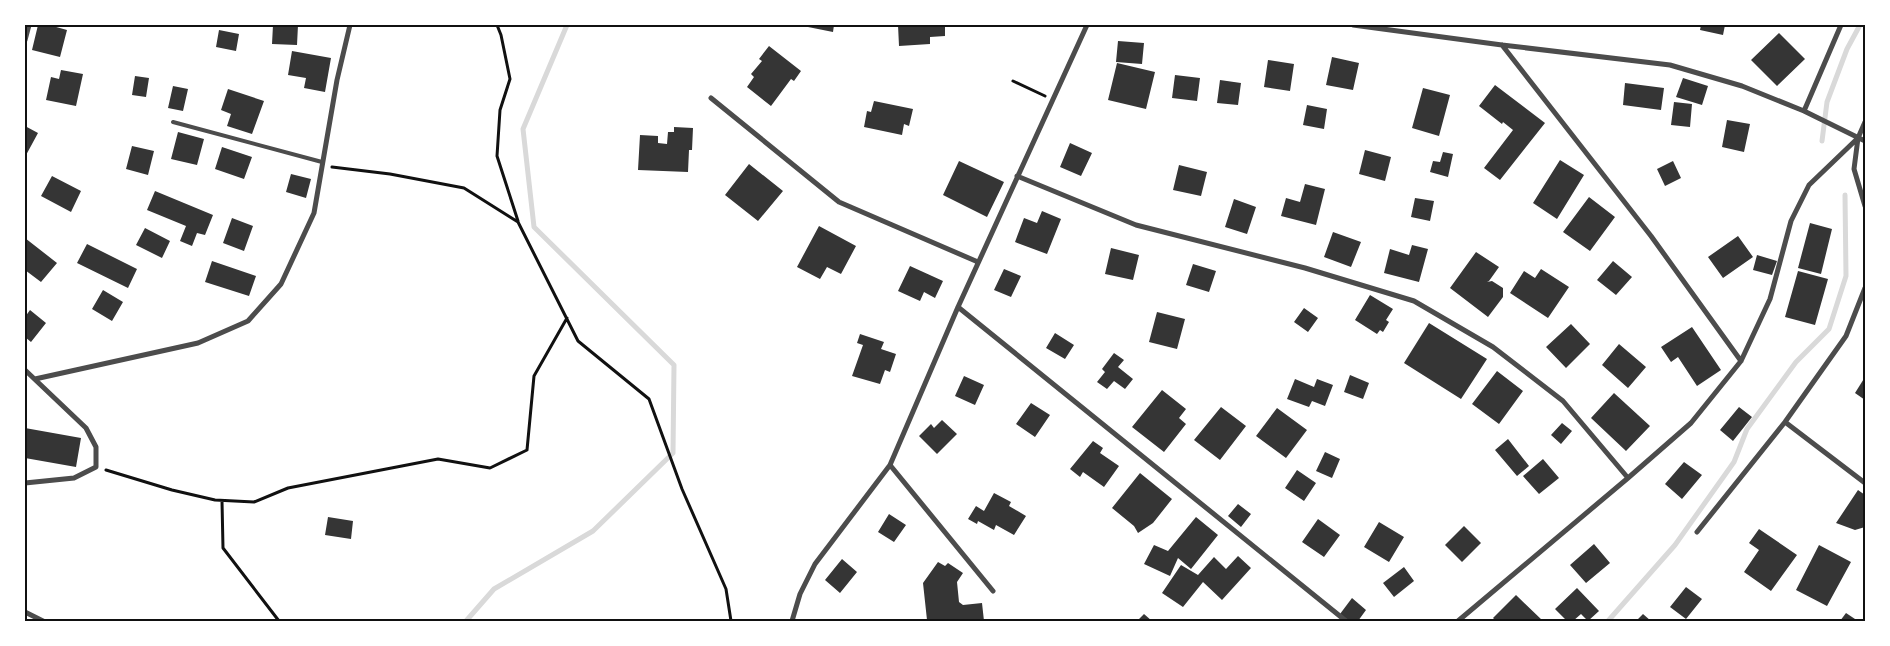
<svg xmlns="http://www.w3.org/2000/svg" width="1890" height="646" font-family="Montserrat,sans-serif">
<rect width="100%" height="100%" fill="#fff"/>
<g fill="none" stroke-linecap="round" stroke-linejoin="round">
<path stroke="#d9d9d9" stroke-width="5" d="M1822 141 1827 102 1847 49 1860 25
M466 621 494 589 593 531 673 453 674 365 534 227 523 129 567 25
M1608 621 1675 545 1734 462 1747 429 1796 362 1829 329 1846 276 1845 195"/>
</g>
<path fill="#353535" d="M38 25H49L67 30 60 57 32 50Z
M273 25H298L297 45 272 44Z
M798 25H834L833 32Z
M898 25H945V36L930 37V44L899 46Z
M1701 25H1725L1723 35 1700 30Z
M219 30 239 34 236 51 216 47Z
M1779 33 1805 59 1777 86 1751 60Z
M1118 41 1144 43 1142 64 1116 62Z
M769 46 801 71 794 81 791 79 771 106 747 87 754 77 751 74 762 61 759 59Z
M292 51 331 58 325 92 304 88 306 78 288 75Z
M1332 57 1359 63 1353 90 1326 85Z
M1268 60 1294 64 1290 91 1264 87Z
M1117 63 1155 72 1146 109 1108 100Z
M61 70 83 74 76 106 46 100 51 77 59 79Z
M1175 75 1200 78 1197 101 1172 98Z
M135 76 149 78 146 97 132 95Z
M1683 78 1708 86 1702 105 1676 97Z
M1220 80 1241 83 1238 105 1217 103Z
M1625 83 1664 88 1661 110 1623 105Z
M1495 85 1545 123 1500 180 1484 168 1513 130 1503 122 1502 124 1479 106Z
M173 86 188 89 183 111 168 108Z
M1423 88 1450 95 1439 136 1412 128Z
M228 89 264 101 252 134 227 126 231 114 221 110Z
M874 101 913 109 909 126 904 124 902 135 864 127 867 111 871 112Z
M1674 102 1692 104 1690 127 1671 125Z
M1307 105 1327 109 1324 129 1303 125Z
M1727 120 1750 124 1744 152 1722 147Z
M25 126 38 133 25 157Z
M674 127 693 128 692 150H689L688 172 638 170 640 135 658 136V143L667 144 668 132H674Z
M178 132 204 139 197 165 171 159Z
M1070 143 1092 153 1081 176 1060 167Z
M132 146 154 151 148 175 126 169Z
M222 147 252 157 244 179 215 169Z
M1365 150 1391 157 1385 181 1359 174Z
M1443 152 1453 154 1448 177 1430 172 1433 161 1440 162Z
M1560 160 1584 175 1557 219 1533 203Z
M959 161 1004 182 987 217 943 195Z
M1673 161 1681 178 1665 186 1657 169Z
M749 164 783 191 758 221 725 195Z
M1179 165 1207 172 1201 196 1173 190Z
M291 174 311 179 306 198 286 192Z
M52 176 81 191 71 212 41 196Z
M1305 184 1325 189 1316 225 1281 216 1286 198 1300 202Z
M155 191 213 215 205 235 197 233 192 246 180 241 186 226 147 210Z
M1589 197 1615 217 1590 251 1563 232Z
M1415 198 1434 201 1430 221 1411 217Z
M1234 199 1256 207 1247 234 1225 227Z
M1042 211 1061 219 1047 254 1015 242 1024 218 1037 223Z
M232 218 253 226 244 251 223 243Z
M1810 223 1832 229 1821 274 1798 268Z
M819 226 856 246 841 274 827 267 820 279 797 267Z
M145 228 170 241 162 258 136 245Z
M1333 232 1361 242 1351 267 1324 257Z
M1738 236 1753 257 1723 278 1708 257Z
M25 238 57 263 41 282 25 270Z
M87 244 137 269 128 288 77 263Z
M1412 245 1428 249 1419 282 1384 273 1390 249 1409 255Z
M1111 248 1139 255 1133 280 1105 274Z
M1476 252 1499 267 1489 281 1487 282 1492 281 1503 288V297L1488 317 1450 288Z
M1757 255 1777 261 1772 275 1753 270Z
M212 261 256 276 249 296 205 282Z
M1613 261 1632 277 1616 295 1597 280Z
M1193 264 1216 271 1209 292 1186 285Z
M910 266 943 281 935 298 924 292 920 301 898 291Z
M1004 269 1021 276 1011 297 994 290Z
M1541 269 1569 287 1548 318 1510 293 1524 271 1535 278Z
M1798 271 1828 279 1815 325 1785 317Z
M103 290 123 302 112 321 92 309Z
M1370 295 1393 309 1386 320 1389 322 1383 332 1380 330 1377 334 1355 320Z
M1304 308 1318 318 1308 332 1294 322Z
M30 310 46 323 31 342 25 337V317Z
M1157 312 1185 319 1177 349 1149 342Z
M1429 323 1487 359 1461 399 1404 363Z
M1571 324 1590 344 1566 368 1546 347Z
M1692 327 1721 370 1697 386 1678 357 1671 362 1661 347Z
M1055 333 1074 345 1065 359 1046 348Z
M860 334 884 342 881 349 896 354 890 372 885 370 880 384 852 376 863 345 857 343Z
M1619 344 1646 367 1628 388 1602 365Z
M1114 353 1124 360 1118 367 1133 379 1125 389 1114 381 1107 389 1097 382 1105 372 1102 369Z
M1497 371 1523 391 1499 424 1472 404Z
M1350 375 1369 383 1363 399 1344 392Z
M964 376 984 385 975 405 955 396Z
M1865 377V400L1855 393Z
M1295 379 1314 387 1317 379 1333 385 1325 406 1312 401 1309 407 1287 399Z
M1162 390 1186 409 1179 418 1186 424 1164 452 1132 427Z
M1614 393 1650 426 1626 451 1591 418Z
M1031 403 1050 415 1035 437 1016 424Z
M1221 407 1246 426 1220 460 1194 440Z
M1739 407 1752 417 1733 441 1720 430Z
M1277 408 1307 430 1286 458 1256 436Z
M942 420 957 434 937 454 919 436 931 424 934 428Z
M1562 423 1572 431 1561 444 1551 435Z
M25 428 81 438 76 467 25 458Z
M1508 439 1529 466 1517 476 1495 450Z
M1093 441 1103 448 1100 453 1119 466 1104 487 1083 472 1080 477 1070 469Z
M1325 452 1340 459 1332 478 1316 471Z
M1543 459 1559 478 1539 494 1523 476Z
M1684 462 1702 475 1682 499 1665 484Z
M1297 470 1316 483 1304 501 1285 488Z
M1140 473 1172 499 1153 523 1138 533 1134 526 1112 508Z
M1858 490 1865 495V527L1855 530 1836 523Z
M994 493 1011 502 1009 506 1026 516 1014 535 996 525 994 530 978 521 977 524 968 519 976 506 984 511Z
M1238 504 1251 514 1241 527 1228 516Z
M889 514 906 525 894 542 878 532Z
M328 517 353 521 351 539 325 535Z
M1196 517 1218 535 1191 569 1178 558 1170 576 1144 564 1154 545 1168 551Z
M1318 519 1340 535 1324 557 1302 542Z
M1379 522 1404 537 1389 562 1364 547Z
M1464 526 1481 543 1462 562 1445 545Z
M1759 529 1797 555 1771 591 1744 572 1759 550 1749 543Z
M1594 544 1610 563 1586 583 1570 565Z
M1819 545 1851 562 1827 606 1796 590Z
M1238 556 1251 568 1222 600 1203 582 1183 607 1162 593 1181 565 1198 575 1214 557 1226 569Z
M842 559 857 572 840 593 825 580Z
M938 562 945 566 948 563 963 573 957 582 959 602 963 605 982 603 984 621 927 620 923 583Z
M1404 567 1414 581 1394 597 1383 583Z
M1686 587 1702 599 1686 619 1670 607Z
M1577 588 1599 611 1588 621 1581 614 1573 621H1567L1555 609Z
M1516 595 1543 621H1496L1493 618Z
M1352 598 1366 610 1358 621H1349L1340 614Z
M1846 613 1858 621H1840Z
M1144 614 1152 621H1137Z
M1643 614 1651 621H1636Z"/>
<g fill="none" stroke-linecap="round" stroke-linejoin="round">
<path stroke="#111" stroke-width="3" d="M497 25 501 35 510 79 500 110 497 156 518 221
M1013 81 1045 96
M332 167 390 174 464 188 518 222 578 341 649 399 682 489 726 589 731 621
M106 470 172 490 215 500 254 502 288 488 438 459 490 468 527 450 534 376 567 318
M222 501 223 548 279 621"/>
<path stroke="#4c4c4c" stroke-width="4" d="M173 122 322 162"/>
<path stroke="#4c4c4c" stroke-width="5" d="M1353 25 1502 45 1670 65 1742 86 1804 111 1865 141
M25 40 29 25
M1502 45 1651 236 1741 361
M711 98 839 202 978 262
M1804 111 1841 25
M1865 122 1858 138 1854 169 1865 206
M1017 176 1136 225 1305 268 1414 301 1493 347 1563 401 1628 478
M958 307 1346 621
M25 370 86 428 96 447V467L74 478 25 483
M35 379 198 343 248 321 281 284 314 213 337 80 350 25
M1785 422 1865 483
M890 465 993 591
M1697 532 1785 422 1846 336 1865 288
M25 612 43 621
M792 621 800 594 815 564 890 465 958 307 1087 25
M1458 621 1628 478 1691 423 1741 361 1770 299 1791 221 1809 185 1858 138"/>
</g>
<rect width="1890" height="646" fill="none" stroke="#ffffff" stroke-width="52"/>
<rect x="26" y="26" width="1838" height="594" fill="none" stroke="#111" stroke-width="2"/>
</svg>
